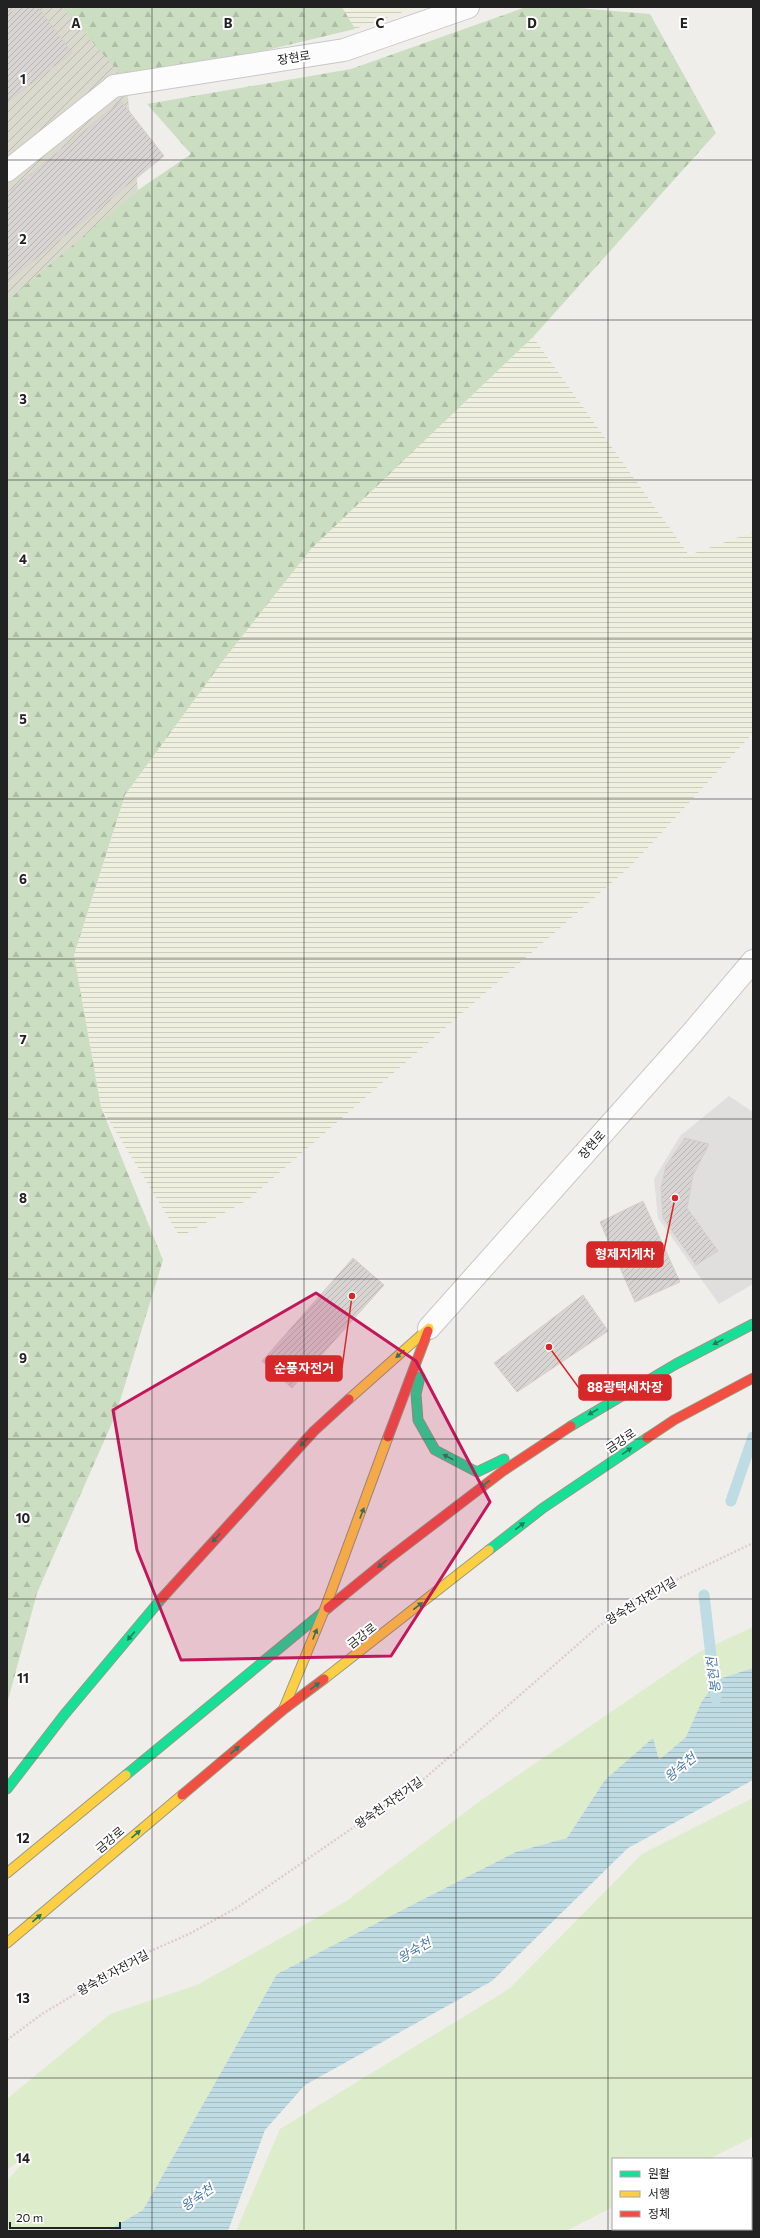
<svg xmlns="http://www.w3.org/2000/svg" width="760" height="2238" font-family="Commissioner,'Noto Sans KR',sans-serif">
<defs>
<pattern id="construction-furrows" width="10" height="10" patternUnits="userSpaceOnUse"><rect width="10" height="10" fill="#d9d9cd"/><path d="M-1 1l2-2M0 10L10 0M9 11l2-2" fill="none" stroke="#babab0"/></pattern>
<pattern id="farmland-rules" width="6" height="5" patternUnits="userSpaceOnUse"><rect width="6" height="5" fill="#efefdf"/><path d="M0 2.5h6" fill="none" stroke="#cdcdbf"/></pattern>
<pattern id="forest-firs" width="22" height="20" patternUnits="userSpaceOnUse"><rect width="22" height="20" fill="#cbdec1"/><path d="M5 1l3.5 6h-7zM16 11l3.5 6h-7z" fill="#aebea6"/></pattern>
<pattern id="water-rules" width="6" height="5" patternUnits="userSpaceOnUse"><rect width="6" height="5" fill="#bfdbe3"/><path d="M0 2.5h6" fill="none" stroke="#a4bcc2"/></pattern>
<pattern id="building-hatch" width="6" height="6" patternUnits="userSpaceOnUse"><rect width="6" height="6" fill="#d7d4d2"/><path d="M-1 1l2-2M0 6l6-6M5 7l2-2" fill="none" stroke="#b8b6b4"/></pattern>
</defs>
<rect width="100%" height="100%" fill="#f0eeeb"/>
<path fill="url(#construction-furrows)" d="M7 7H118L138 190 7 307Z"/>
<path fill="url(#farmland-rules)" d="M342 7H417L355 29Z
M533 337 689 555 753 532V733L632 865 248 1200 180 1237 101 1107 74 955 125 795 225 658 311 549Z"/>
<path fill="#ddeccb" d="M753 1627V1668L719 1679 702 1701 686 1737 658 1761 653 1739 605 1780 567 1838 516 1852 277 1974 143 2210 107 2231H7V2181L31 2153 7 2170V2099L110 2014 197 1985 345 1902 480 1801 699 1652Z
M753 1798V2137L709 2159H613V2207L566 2231H236L280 2129 509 1989 642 1854Z"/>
<path fill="url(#forest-firs)" d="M62 7H342L355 29 267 50 122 76Z
M526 7H567L650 14 716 133 533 337 311 549 225 658 125 795 74 955 101 1107 163 1260 116 1414 37 1593 7 1704V301L138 190 191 154 147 104 351 69Z"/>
<path fill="#e0dfde" d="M729 1096 753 1112V1284L719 1304 658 1218 654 1179 680 1136Z"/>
<path fill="url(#water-rules)" d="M753 1668V1780L628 1848 492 1981 305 2085 265 2130 228 2231H107L143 2210 277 1974 516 1852 567 1838 605 1780 653 1738 659 1760 686 1737 702 1701 719 1679Z"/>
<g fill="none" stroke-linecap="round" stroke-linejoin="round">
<path stroke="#bfdbe3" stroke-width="11" d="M731 1501 753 1437
M704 1595 716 1699"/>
</g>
<path fill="url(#building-hatch)" stroke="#d3d0cc" d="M18 7H38L72 53 7 102V15Z
M121 101 164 156 7 282V193Z
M685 1138 709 1144 693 1175 687 1208 718 1251 696 1265 663 1218 661 1188 666 1166Z
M643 1201 680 1282 635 1302 600 1222Z
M353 1258 384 1285 292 1388 262 1361Z
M583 1295 608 1331 517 1392 494 1363Z"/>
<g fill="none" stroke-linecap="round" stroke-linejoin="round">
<g stroke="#c9c8c7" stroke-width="23">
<path id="lane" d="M7 171 114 86"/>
</g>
<g stroke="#c9c8c7" stroke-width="24">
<path id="street" d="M114 86 344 50 468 7
M429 1328 692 1033 753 961"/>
</g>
<g stroke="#999a82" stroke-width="11">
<path id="fast" d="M420 1377 416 1394 418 1420 435 1450 477 1472 504 1459
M571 1426 676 1364 753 1324
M489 1550 543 1508 647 1438
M126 1775 328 1608
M7 1789 64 1715 162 1598"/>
</g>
<g stroke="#999a82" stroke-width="11">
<path id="slow" d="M349 1399 429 1328
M324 1679 489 1550
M284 1708 324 1611 388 1437
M7 1873 126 1775
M7 1943 182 1795"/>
</g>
<g stroke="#999a82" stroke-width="11">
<path id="jam" d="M388 1437 428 1331
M647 1438 674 1420 753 1378
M162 1598 314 1431 349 1399
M328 1608 388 1559 503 1471 571 1426
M182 1795 284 1709 324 1679"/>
</g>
<path stroke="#dccecd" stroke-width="2.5" stroke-dasharray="2 2" stroke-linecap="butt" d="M7 2040 42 2014 135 1958 189 1934 238 1907 425 1778 599 1626 661 1587 753 1543
M751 2190 753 2189
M652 2231 657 2229"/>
<use href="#lane" stroke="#fdfcfc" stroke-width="21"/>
<use href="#street" stroke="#fdfcfc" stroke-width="22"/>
<use href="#fast" stroke="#16e098" stroke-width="9"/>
<use href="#slow" stroke="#ffcf43" stroke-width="9"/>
<use href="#jam" stroke="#f24e42" stroke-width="9"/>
</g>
<defs><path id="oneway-solid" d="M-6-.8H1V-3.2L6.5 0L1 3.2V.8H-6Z"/></defs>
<g fill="#1c815d">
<use href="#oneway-solid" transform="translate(718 1342) rotate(153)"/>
<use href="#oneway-solid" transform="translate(400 1354) rotate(138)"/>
<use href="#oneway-solid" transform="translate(593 1412) rotate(150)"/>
<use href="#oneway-solid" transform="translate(304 1442) rotate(133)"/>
<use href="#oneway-solid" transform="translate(627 1451) rotate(-34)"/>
<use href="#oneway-solid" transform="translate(448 1457) rotate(-152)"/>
<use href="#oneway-solid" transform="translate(485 1484) rotate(143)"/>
<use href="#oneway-solid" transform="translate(362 1513) rotate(-69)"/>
<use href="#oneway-solid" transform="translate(520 1526) rotate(-38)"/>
<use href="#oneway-solid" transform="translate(216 1538) rotate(133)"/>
<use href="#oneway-solid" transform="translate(382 1564) rotate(140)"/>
<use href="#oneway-solid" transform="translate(418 1606) rotate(-38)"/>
<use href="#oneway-solid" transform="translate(315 1634) rotate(-68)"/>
<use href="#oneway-solid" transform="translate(131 1636) rotate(130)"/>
<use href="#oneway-solid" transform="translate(315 1686) rotate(-36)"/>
<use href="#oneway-solid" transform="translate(235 1750) rotate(-40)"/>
<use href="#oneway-solid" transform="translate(136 1834) rotate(-40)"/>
<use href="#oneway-solid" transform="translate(37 1918) rotate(-40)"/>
</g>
<path fill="#c2185b" fill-opacity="0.2" stroke="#c2185b" stroke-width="3" stroke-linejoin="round" d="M316 1293 416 1361 490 1502 391 1656 181 1660 137 1550 113 1410Z"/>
<path fill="none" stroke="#222" stroke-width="1" stroke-opacity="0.55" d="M152 7V2231M304 7V2231M456 7V2231M608 7V2231M7 160H753M7 320H753M7 480H753M7 639H753M7 799H753M7 959H753M7 1119H753M7 1279H753M7 1439H753M7 1599H753M7 1758H753M7 1918H753M7 2078H753"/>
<g text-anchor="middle" stroke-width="4" stroke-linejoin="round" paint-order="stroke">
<g font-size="12" fill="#222" stroke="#fff">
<text transform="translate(294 58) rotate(-9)" y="4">장현로</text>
<text transform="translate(592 1145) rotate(-48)" y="4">장현로</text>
<text transform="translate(621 1441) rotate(-34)" y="4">금강로</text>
<text transform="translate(641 1601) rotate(-31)" y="4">왕숙천 자전거길</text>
<text transform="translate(362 1636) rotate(-38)" y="4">금강로</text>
<text transform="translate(389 1803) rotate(-35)" y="4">왕숙천 자전거길</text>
<text transform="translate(110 1840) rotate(-40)" y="4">금강로</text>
<text transform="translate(113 1973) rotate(-29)" y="4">왕숙천 자전거길</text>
</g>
<g font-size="13" font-style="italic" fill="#4a7aab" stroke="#fff">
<text transform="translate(713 1675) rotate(-97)" y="5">봉현천</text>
<text transform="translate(680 1767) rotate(-39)" y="5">왕숙천</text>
<text transform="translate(414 1950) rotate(-30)" y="5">왕숙천</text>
<text transform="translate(197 2197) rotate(-35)" y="5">왕숙천</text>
</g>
</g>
<g font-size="13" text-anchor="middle" font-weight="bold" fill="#222" stroke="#fff" stroke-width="4" stroke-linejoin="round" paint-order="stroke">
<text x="76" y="28">A</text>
<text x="228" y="28">B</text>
<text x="380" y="28">C</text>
<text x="532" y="28">D</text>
<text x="684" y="28">E</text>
<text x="23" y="84">1</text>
<text x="23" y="244">2</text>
<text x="23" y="404">3</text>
<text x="23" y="564">4</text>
<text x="23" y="724">5</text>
<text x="23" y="884">6</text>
<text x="23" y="1044">7</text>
<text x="23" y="1203">8</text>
<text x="23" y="1363">9</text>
<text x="23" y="1523">10</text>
<text x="23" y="1683">11</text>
<text x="23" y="1843">12</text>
<text x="23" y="2003">13</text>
<text x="23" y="2163">14</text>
</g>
<path fill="none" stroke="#d62828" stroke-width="1.5" d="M675 1198L663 1255M352 1296L342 1368M549 1347L579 1388"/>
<g fill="#d62828" stroke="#fff" stroke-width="1.5">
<circle cx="675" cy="1198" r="4"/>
<circle cx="352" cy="1296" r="4"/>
<circle cx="549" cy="1347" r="4"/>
</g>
<g fill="#d62828" stroke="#d62828" stroke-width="1.5">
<rect x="587" y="1242" width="76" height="25" rx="4"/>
<rect x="266" y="1356" width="76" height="25" rx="4"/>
<rect x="579" y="1375" width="92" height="25" rx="4"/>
</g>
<g font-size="13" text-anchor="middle" font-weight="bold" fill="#fff">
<text x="625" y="1259">형제지게차</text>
<text x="304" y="1373">순풍자전거</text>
<text x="625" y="1392">88광택세차장</text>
</g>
<rect width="760" height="2238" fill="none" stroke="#222222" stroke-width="16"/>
<rect x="612" y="2158" width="140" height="72" fill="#ffffff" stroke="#a7a7a7"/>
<rect x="620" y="2171" width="20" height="6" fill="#16e098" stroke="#a7a7a7"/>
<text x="648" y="2178" font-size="12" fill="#222222">원활</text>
<rect x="620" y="2191" width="20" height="6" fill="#ffcf43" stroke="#a7a7a7"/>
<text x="648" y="2198" font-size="12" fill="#222222">서행</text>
<rect x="620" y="2211" width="20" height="6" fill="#f24e42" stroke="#a7a7a7"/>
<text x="648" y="2218" font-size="12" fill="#222222">정체</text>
<path d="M10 2222v6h110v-6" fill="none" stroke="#222222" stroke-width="2"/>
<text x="16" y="2222" font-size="12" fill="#222222" stroke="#ffffff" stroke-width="3" paint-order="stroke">20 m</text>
</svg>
